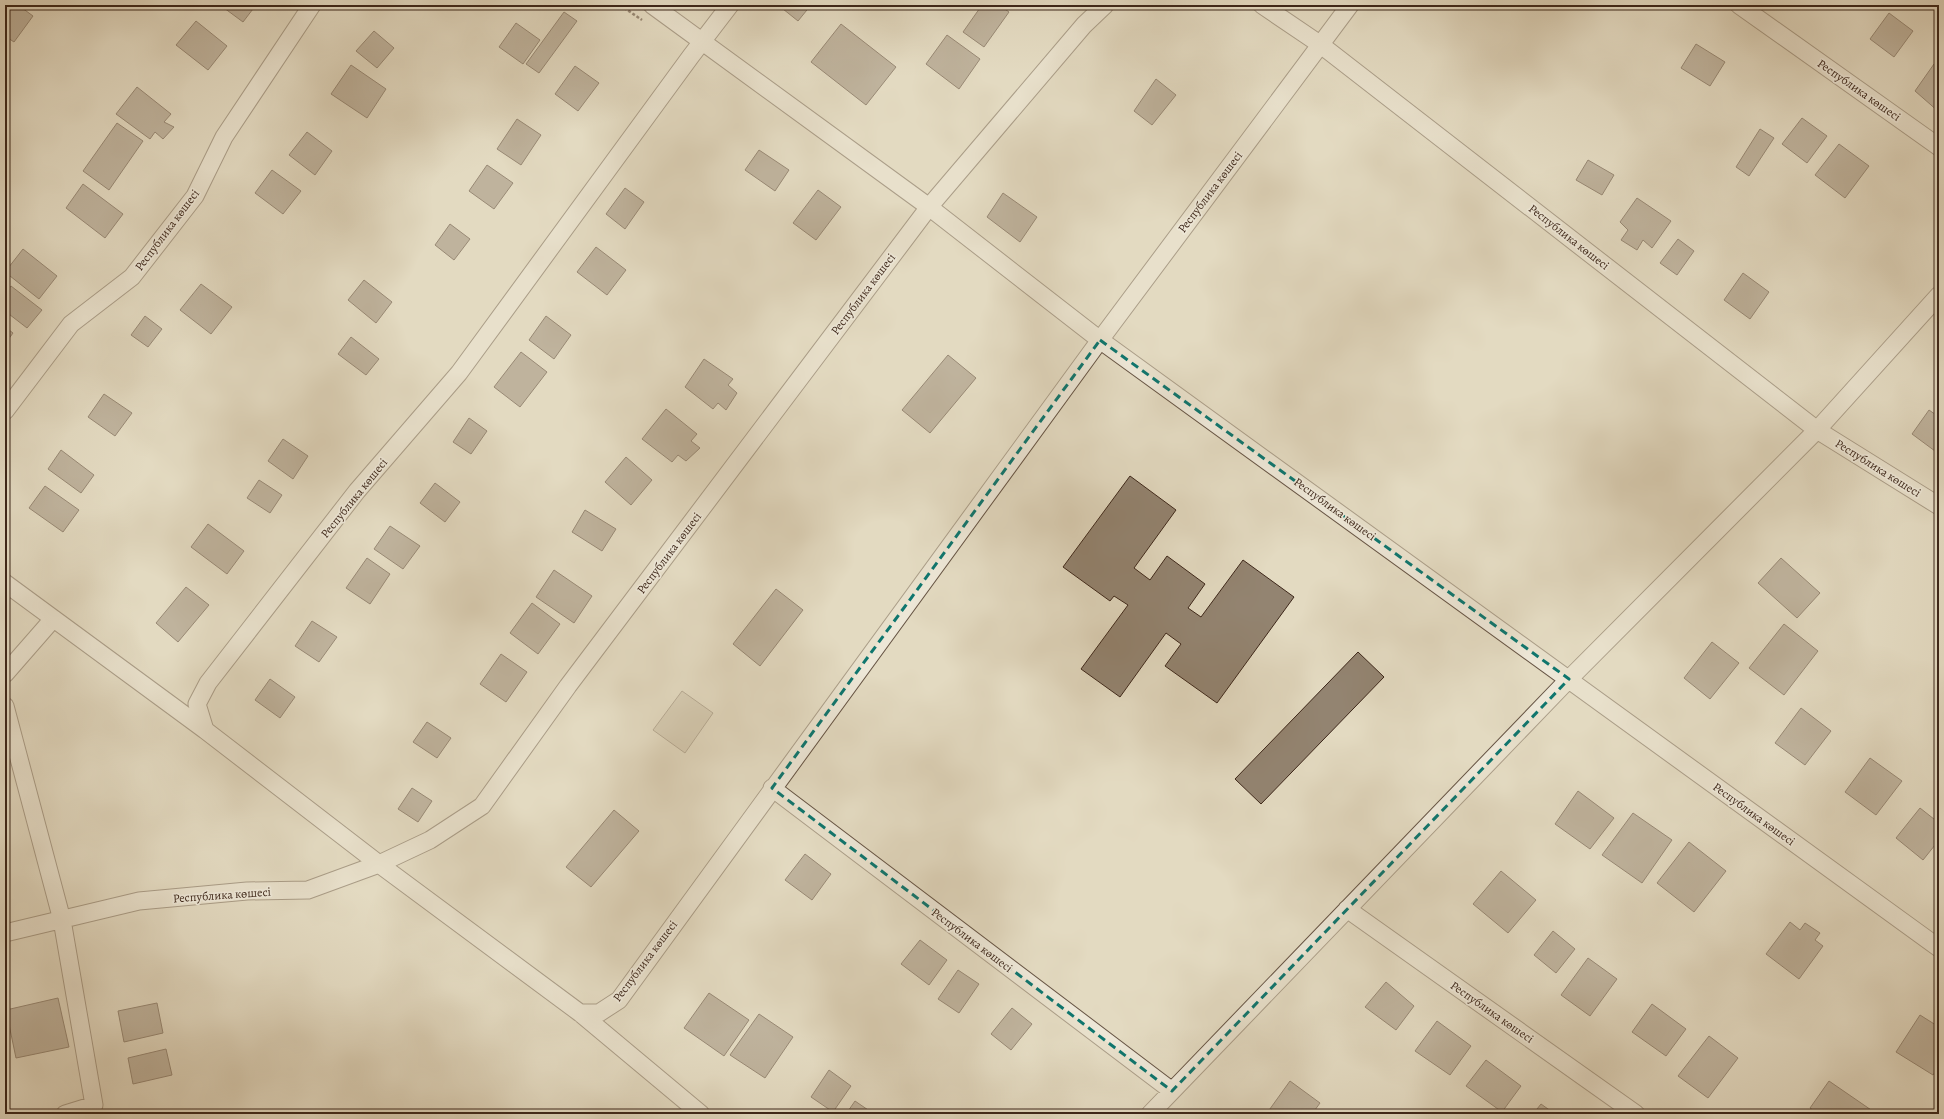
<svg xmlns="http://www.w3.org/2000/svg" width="1944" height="1119" font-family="Alegreya,serif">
<rect width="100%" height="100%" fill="#e3dac1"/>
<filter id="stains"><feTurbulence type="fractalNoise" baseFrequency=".005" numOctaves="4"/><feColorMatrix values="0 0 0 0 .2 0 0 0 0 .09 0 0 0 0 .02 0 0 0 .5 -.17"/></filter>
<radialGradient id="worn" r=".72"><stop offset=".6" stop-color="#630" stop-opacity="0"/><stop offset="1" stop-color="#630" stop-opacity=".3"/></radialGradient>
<path fill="#c7bca5" stroke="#827260" d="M682 691 713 713 685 753 653 730Z"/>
<path fill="#938471" stroke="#3d271a" d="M5 5H18L33 16 14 42 5 36Z
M220 5H256L243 22Z
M778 5H811L798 21Z
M982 5H999L1009 12 984 47 963 32Z
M564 12 577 21 539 73 526 64Z
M1889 13 1913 31 1894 57 1870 39Z
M196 21 227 46 208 70 176 45Z
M516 23 540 40 523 64 499 47Z
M841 24 896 67 866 105 811 62Z
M374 31 394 48 377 68 356 51Z
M947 35 980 59 959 89 926 64Z
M1696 44 1725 62 1710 86 1681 68Z
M1934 64 1939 68V112L1915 91Z
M351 65 386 89 367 118 331 94Z
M575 66 599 83 578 111 555 94Z
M1156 79 1176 95 1152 125 1134 111Z
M137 87 171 114 164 122 174 127 163 139 155 132 150 139 116 114Z
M1802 118 1827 136 1807 163 1782 144Z
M517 119 541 135 521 165 497 149Z
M117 123 143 141 109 190 83 171Z
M1760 129 1774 138 1749 176 1736 167Z
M307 132 332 151 315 175 289 155Z
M1839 144 1869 166 1845 198 1815 175Z
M759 150 789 170 775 191 745 170Z
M1588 160 1614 175 1602 195 1576 180Z
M487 165 513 183 494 209 469 191Z
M272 170 301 191 283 214 255 193Z
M83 184 123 214 105 238 66 208Z
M625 188 644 202 625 229 606 214Z
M818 190 841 207 816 240 793 223Z
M1003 193 1037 217 1020 242 987 217Z
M1637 198 1671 221 1652 248 1643 240 1637 250 1621 240 1628 230 1620 222Z
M450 224 470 239 454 260 435 245Z
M1678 239 1694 251 1677 275 1660 263Z
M596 247 626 270 607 295 577 272Z
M23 249 57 276 39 299 5 272Z
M1743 273 1769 292 1750 319 1724 300Z
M364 280 392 302 376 323 348 300Z
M201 284 232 307 211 334 180 310Z
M11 286 42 310 27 328 5 311V294Z
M145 316 162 329 148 347 131 335Z
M546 316 571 335 554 359 529 340Z
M5 327 13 333 5 344Z
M351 337 379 359 366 375 338 354Z
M521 352 547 372 520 407 494 387Z
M948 355 976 378 930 433 902 410Z
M704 359 733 379 728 385 737 393 726 410 718 403 713 409 685 387Z
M104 394 132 413 115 436 88 417Z
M666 409 697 434 691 441 700 448 686 461 678 455 672 462 642 439Z
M1929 410 1939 417V454L1912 434Z
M469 418 487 431 471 454 453 442Z
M283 439 308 456 293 479 268 461Z
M61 450 94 475 81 493 48 469Z
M626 457 652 480 631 505 605 482Z
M1130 476 1176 510 1134 568 1150 580 1167 556 1205 584 1188 608 1201 617 1243 560 1294 597 1217 703 1165 666 1181 644 1166 633 1120 697 1081 669 1128 605 1114 596 1110 601 1063 567Z
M259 480 282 495 270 513 247 498Z
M435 483 460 502 445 522 420 503Z
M45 486 79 510 63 532 29 508Z
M585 510 616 529 602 551 572 532Z
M208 524 244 551 227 574 191 547Z
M390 526 420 546 403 569 374 549Z
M367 558 390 574 370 604 346 588Z
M1781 558 1820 593 1797 618 1758 583Z
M554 570 592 596 574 623 536 597Z
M186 587 209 605 178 642 156 623Z
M776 589 803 610 760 666 733 644Z
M532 603 560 624 538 654 510 633Z
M312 621 337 637 319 662 295 646Z
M1784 624 1818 651 1784 695 1749 668Z
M1712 642 1739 663 1710 699 1684 678Z
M1358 652 1384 677 1261 804 1235 779Z
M501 654 527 672 506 702 480 684Z
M270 679 295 697 280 718 255 700Z
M1801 708 1831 731 1805 765 1775 743Z
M427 722 451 738 437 758 413 742Z
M1870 758 1902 781 1876 815 1845 792Z
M412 788 432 801 418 822 398 809Z
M1578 791 1614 818 1590 849 1555 824Z
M1920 808 1939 823V840L1923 860 1896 838Z
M614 810 639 831 591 887 566 867Z
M1633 813 1672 840 1642 883 1602 855Z
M1689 842 1726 871 1694 912 1657 883Z
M805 854 831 874 812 900 785 880Z
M1501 871 1536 900 1508 933 1473 904Z
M1790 922 1800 930 1805 923 1820 933 1815 940 1823 946 1799 979 1766 954Z
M1553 931 1575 949 1556 973 1534 955Z
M920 940 947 960 929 985 901 964Z
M1588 958 1617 979 1590 1016 1561 995Z
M958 970 979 984 959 1013 938 999Z
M1386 982 1414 1006 1396 1030 1365 1007Z
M709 993 749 1020 724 1056 684 1028Z
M58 998 69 1047 16 1058 6 1010Z
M157 1003 163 1033 124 1042 118 1011Z
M1652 1004 1686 1029 1666 1056 1632 1032Z
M1012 1008 1032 1024 1011 1050 991 1034Z
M759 1014 793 1037 765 1078 730 1055Z
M1920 1015 1939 1027V1066L1933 1075 1896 1052Z
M1437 1021 1471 1046 1450 1075 1415 1051Z
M1709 1036 1738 1058 1708 1098 1678 1076Z
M166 1049 172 1075 133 1084 128 1058Z
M1486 1060 1521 1086 1502 1112 1466 1086Z
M829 1070 851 1086 833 1112 811 1097Z
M1290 1081 1320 1103 1312 1114 1267 1113Z
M1829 1081 1877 1114H1819L1810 1108Z
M855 1101 874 1114H846Z
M1541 1104 1555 1114H1533Z"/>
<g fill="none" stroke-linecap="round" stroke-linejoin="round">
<g stroke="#665444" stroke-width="19">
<path id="minor" d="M652 5 929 207 1100 340 1939 948
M730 5 691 56 459 373 357 491 208 683 197 704 205 730 379 864 580 1013H599L619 1000 1100 340 1350 5
M1262 5 1321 45 1817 430 1939 506
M1739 5 1939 147
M5 411 71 324 132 277 195 196 224 137 312 5
M5 583 205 730
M5 674 53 619
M5 706 62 920 94 1105 65 1114
M772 788 1172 1091
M1347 909 1636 1114
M5 933 139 901 247 891 308 890 379 864 430 840 482 806 568 686 929 207 1084 25 1105 5
M580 1013 701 1114
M1150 1114 1569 679 1817 430 1939 295"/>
</g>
<path stroke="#3d271a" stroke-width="2.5" stroke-dasharray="3 2" stroke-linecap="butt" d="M620 5 642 20"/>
<use href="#minor" stroke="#ede7d7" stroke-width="17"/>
</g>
<path d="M0 0H1944V1119H0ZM1100 340 1569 679 1172 1091 772 788Z" fill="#e3dac1" fill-opacity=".55" fill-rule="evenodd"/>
<path fill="none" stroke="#0f766e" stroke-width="3" stroke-dasharray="8 5" stroke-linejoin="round" d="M1100 340 1569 679 1172 1091 772 788Z"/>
<g text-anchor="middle" stroke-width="3.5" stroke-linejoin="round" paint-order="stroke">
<g font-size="12" fill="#3d271a" stroke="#ede7d7">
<text transform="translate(1859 90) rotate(35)" y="4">Республика көшесі</text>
<text transform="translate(1210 192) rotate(-53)" y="4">Республика көшесі</text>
<text transform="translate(167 230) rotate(-53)" y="4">Республика көшесі</text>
<text transform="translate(1569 237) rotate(38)" y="4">Республика көшесі</text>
<text transform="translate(863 294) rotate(-53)" y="4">Республика көшесі</text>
<text transform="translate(1878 468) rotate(32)" y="4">Республика көшесі</text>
<text transform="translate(354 498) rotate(-51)" y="4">Республика көшесі</text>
<text transform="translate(1335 509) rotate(36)" y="4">Республика көшесі</text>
<text transform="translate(669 553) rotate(-53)" y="4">Республика көшесі</text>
<text transform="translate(1754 814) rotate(36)" y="4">Республика көшесі</text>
<text transform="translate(222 895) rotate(-4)" y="4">Республика көшесі</text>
<text transform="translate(972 940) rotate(37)" y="4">Республика көшесі</text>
<text transform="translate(645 961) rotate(-53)" y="4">Республика көшесі</text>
<text transform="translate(1492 1012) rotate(35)" y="4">Республика көшесі</text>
</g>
</g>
<rect width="1944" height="1119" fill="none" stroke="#e3dac1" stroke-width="20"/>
<rect x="6" y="6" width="1932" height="1107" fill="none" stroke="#3d271a" stroke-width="2"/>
<rect x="10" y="10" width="1924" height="1099" fill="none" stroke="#3d271a"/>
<rect width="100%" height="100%" filter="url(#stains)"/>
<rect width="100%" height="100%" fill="url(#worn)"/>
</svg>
